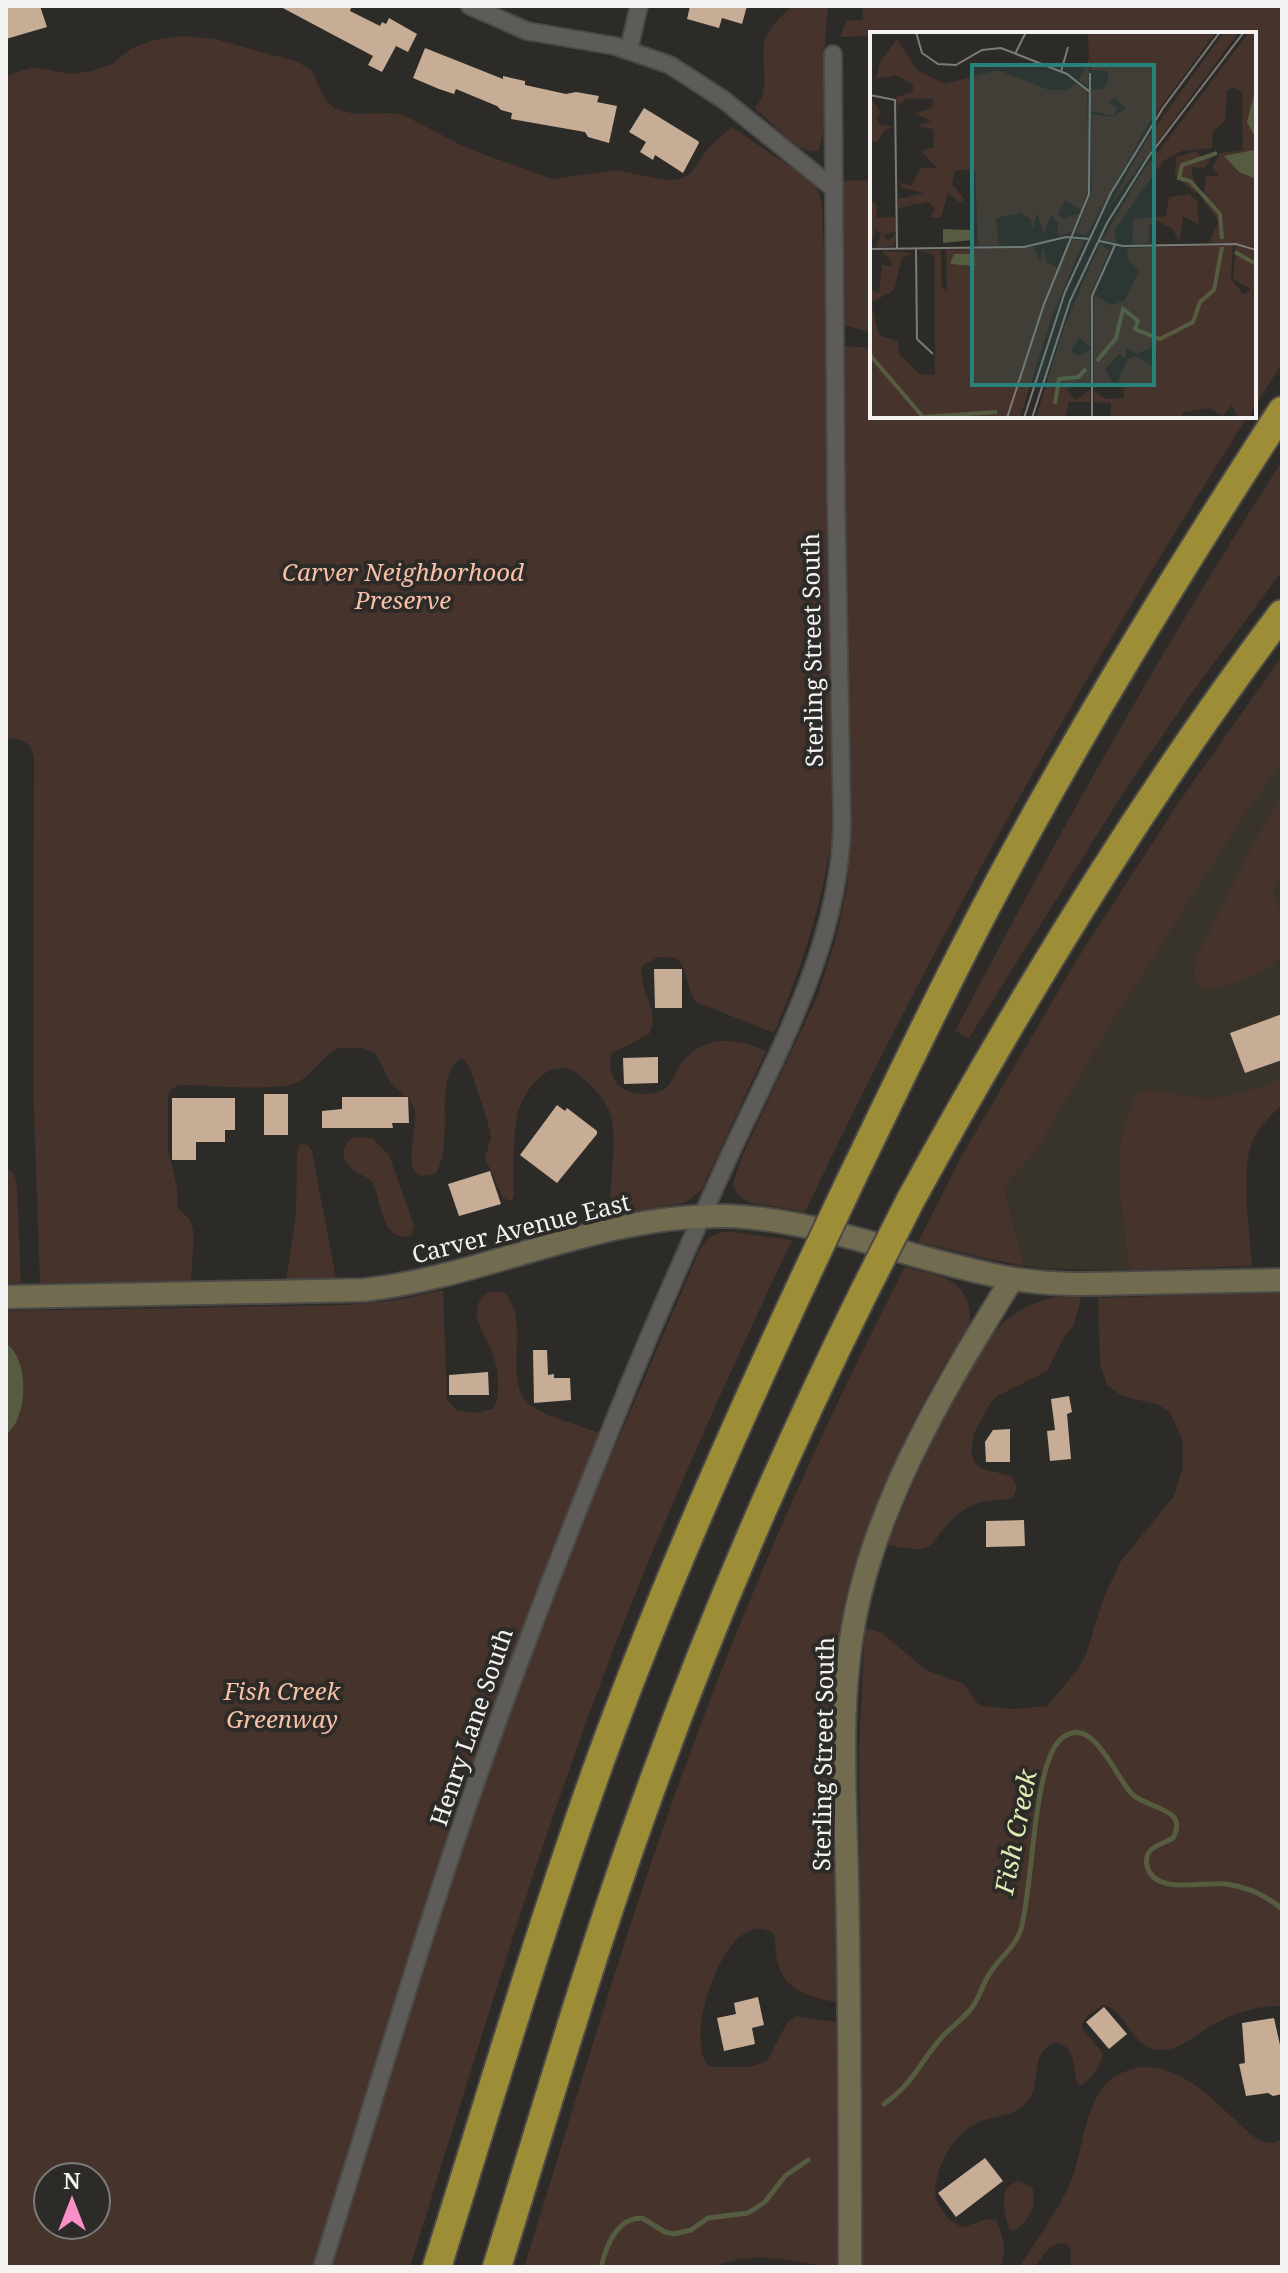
<svg xmlns="http://www.w3.org/2000/svg" width="1288" height="2273" font-family="'Noto Serif',serif">
<rect width="100%" height="100%" fill="#2d2b28"/>
<path fill="#38332b" d="M1282 684V1095L1191 1128 1193 1268 1098 1270 1039 1268 980 1258 926 1244 1049 1032Z"/>
<path fill="#45332c" fill-rule="evenodd" d="M793 6H828L824 54V129L819 150 813 152 798 147 754 108C775 89 756 58 767 35 773 23 783 14 793 6Z
M863 6H1282V364L1254 407V34H872V36L840 37 846 21 863 20Z
M183 36 215 39 298 62 312 71 325 99 334 108 354 114 389 113 403 115 469 149 553 179 615 170 666 180 680 179 690 174 710 146 732 127 805 177 816 187 822 203 827 333 832 837C820 911 803 964 774 1033L696 1002C686 988 689 970 676 958L658 957 642 966C637 991 662 1009 649 1034L611 1054C605 1089 634 1101 664 1090 672 1083 675 1073 681 1064 702 1035 737 1037 766 1051L701 1191 684 1203 609 1216C610 1188 617 1142 611 1116 607 1101 593 1087 582 1077 551 1050 520 1092 516 1122 513 1146 513 1172 514 1196L511 1201 503 1198 485 1158 491 1137 487 1119 469 1066 462 1058C431 1075 456 1140 436 1173 393 1190 421 1124 414 1108 409 1096 396 1091 389 1080 384 1071 381 1062 375 1053L362 1048H339C323 1055 313 1075 296 1083 278 1092 203 1085 179 1085L171 1089 168 1097V1149L177 1187 178 1208 190 1220 194 1234 191 1281 40 1283 33 1083 34 759C32 743 22 738 6 738V76L34 67 70 74 92 71 112 64 132 48 154 40Z
M872 180V333L845 325 843 197V181Z
M845 346 872 348V416H1248C1084 673 936 936 805 1212L747 1202 736 1192 733 1184 742 1156 817 997 836 938 847 887 852 816 844 479Z
M1282 461V571L1188 698 1124 792 969 1038 955 1031C1057 836 1163 646 1282 461Z
M1282 656V763L1245 814 1112 1022 1037 1149 1005 1185V1194L1024 1266 918 1242 960 1159 1076 961 1181 799Z
M1282 797V878L1275 884 1273 890 1282 916V956C1264 975 1230 987 1205 990L1193 981 1196 958 1257 836Z
M1282 1078V1105C1270 1116 1256 1129 1251 1145 1241 1176 1250 1233 1252 1266L1129 1270C1123 1214 1107 1144 1137 1094 1152 1084 1170 1093 1185 1096 1221 1103 1249 1091 1282 1078Z
M355 1137 372 1138 389 1155 414 1225 411 1236C380 1243 382 1200 372 1181 358 1171 344 1170 343 1150L349 1140Z
M304 1144 309 1146 312 1152 336 1278 286 1280 296 1215 297 1151 299 1145Z
M6 1167 14 1174 17 1187 21 1283H6Z
M725 1231 792 1240C725 1382 660 1526 604 1674 531 1868 472 2068 410 2267H6V1311L346 1305 397 1300 443 1290 447 1399 456 1410 477 1413 493 1409C502 1393 498 1364 490 1348 481 1328 466 1309 488 1292H503C533 1317 501 1381 529 1404 545 1417 580 1425 599 1433L582 1476 602 1477 700 1249 710 1237ZM48 2177H96V2225H48Z
M905 1267C936 1276 968 1276 970 1316 971 1333 950 1355 942 1369 904 1434 871 1507 850 1580 831 1648 833 1720 833 1790 834 1861 835 1932 837 2002 810 1998 783 1990 777 1960 775 1951 776 1942 774 1934 727 1900 680 2043 710 2067H749L767 2061 787 2023 796 2016 837 2022 838 2267C790 2264 762 2248 712 2267H524C573 2111 618 1954 673 1800 738 1617 816 1439 905 1267Z
M1282 1292V2006C1259 2005 1236 2013 1216 2023 1196 2033 1178 2055 1154 2049 1129 2043 1126 2010 1103 2005L1088 2015 1082 2024 1083 2030 1103 2053C1102 2064 1091 2079 1082 2085L1077 2083C1072 2067 1077 2046 1054 2042 1027 2058 1043 2082 1028 2101 1016 2116 1000 2115 984 2120 961 2127 944 2152 938 2174 935 2185 933 2193 938 2203 945 2216 950 2223 964 2227L987 2219 996 2220C1003 2233 1007 2253 1001 2266L862 2267 859 1745 865 1628 882 1633 926 1670 964 1684 976 1702 983 1706 1014 1709 1047 1706 1079 1668 1086 1654 1103 1599 1121 1561 1174 1496 1183 1467 1182 1439 1170 1413 1159 1405 1122 1396 1107 1385 1100 1364 1098 1298Z
M1056 1297H1081L1074 1325 1063 1339 1047 1371 997 1396 989 1405 975 1431 971 1451 975 1463 980 1468 1011 1476 1017 1486 1014 1496 1010 1499C992 1500 975 1501 961 1512 925 1538 946 1558 888 1545 908 1493 931 1442 958 1392 970 1369 983 1343 1001 1325 1016 1310 1035 1301 1056 1297Z
M1140 2067C1192 2065 1222 2113 1260 2141L1274 2143 1282 2139V2267H1070L1071 2252 1067 2244C1050 2240 1044 2255 1035 2267H1019C1036 2241 1054 2216 1068 2188 1084 2154 1082 2105 1111 2079 1119 2072 1131 2070 1140 2067Z
M1019 2181 1032 2187C1038 2204 1029 2224 1013 2231L1009 2229C1004 2211 997 2187 1019 2181Z"/>
<path fill="#565c40" d="M6 1343C30 1360 28 1418 6 1435Z"/>
<g fill="none" stroke-linecap="round" stroke-linejoin="round">
<path stroke="#565c40" stroke-width="5" d="M884 2104C915 2082 920 2061 943 2036 953 2025 965 2018 973 2006 980 1996 983 1983 990 1973 1000 1957 1015 1948 1021 1929 1033 1887 1033 1766 1060 1740 1091 1710 1115 1776 1131 1793 1145 1809 1190 1807 1173 1838 1161 1845 1143 1847 1147 1866 1155 1896 1204 1881 1226 1884 1247 1887 1267 1896 1282 1909
M601 2267C606 2246 616 2218 642 2218L665 2232 674 2234 691 2230 708 2218 748 2213 765 2202 785 2176 808 2160"/>
</g>
<path fill="#c7ad96" d="M6 6H40L47 27 6 39Z
M279 6H352L350 11 380 26 382 22 386 24 389 18 417 34 408 52 396 46 382 72 368 65 373 56Z
M690 6H747L742 24 722 18 719 28 687 19Z
M425 48 503 79V76L525 81V85L566 94 576 92 599 96 597 102 617 106 609 143 588 137 585 132 511 119 512 113 501 110 497 106 456 89 454 94 439 89 413 78Z
M644 108 698 141 699 143 683 173 655 155 653 160 640 152 646 142 629 132Z
M654 969H682V1008H655Z
M1282 1014V1060L1245 1073 1230 1033Z
M658 1057V1083L624 1084 623 1058Z
M264 1094H288V1135H264Z
M342 1097H408L409 1123H392L393 1128H322V1111L342 1109Z
M172 1098H235V1130H225V1142H196V1160H172Z
M557 1105 565 1111 567 1108 597 1131V1134L557 1183 520 1155Z
M490 1171 501 1204 459 1216 448 1184Z
M533 1350H547L548 1375 554 1374V1378H570L571 1400 534 1403Z
M488 1372 489 1395H449V1375Z
M1069 1396 1072 1412 1067 1414 1071 1459 1050 1461 1047 1431 1055 1430 1051 1399Z
M1010 1429V1462H986L985 1442 993 1430Z
M1024 1520 1025 1546 986 1547V1521Z
M758 1997 764 2025 752 2028 755 2044 724 2051 717 2018 736 2014 734 2003Z
M1104 2007 1127 2034 1109 2049 1086 2022Z
M1274 2018 1282 2054V2094L1273 2096 1268 2093 1246 2096 1239 2064 1245 2063 1242 2023Z
M985 2158 1003 2181 956 2217 938 2193Z"/>
<g fill="none" stroke-linecap="round" stroke-linejoin="round">
<g stroke="#4b4a47" stroke-width="20">
<path id="street" d="M470 6 527 31 615 46 670 65 724 100 833 188
M629 49 639 6
M322 2267C372 2107 419 1946 474 1788 515 1671 559 1556 606 1441 645 1343 688 1246 732 1150 781 1046 840 941 842 823L836 493 833 54"/>
</g>
<g stroke="#4b4a47" stroke-width="26">
<path id="secondary" d="M6 1297 364 1290C487 1276 600 1214 725 1216 818 1218 917 1262 1009 1278 1051 1286 1094 1284 1136 1283 1185 1282 1233 1281 1282 1280
M850 2267C850 2138 850 2008 847 1879 845 1786 837 1686 860 1594 888 1480 951 1378 1012 1279"/>
</g>
<g stroke="#4b4a47" stroke-width="32">
<path id="highway" d="M848 1186C893 1093 937 1000 985 909 1075 738 1177 573 1282 411
M910 1201C1021 998 1142 799 1282 614
M437 2267C490 2098 540 1928 600 1761 660 1596 731 1436 805 1277
M497 2267C545 2113 590 1957 645 1805 708 1629 781 1459 864 1292"/>
</g>
<use href="#street" stroke="#5e5c59" stroke-width="16"/>
<use href="#secondary" stroke="#716b4f" stroke-width="22"/>
<use href="#highway" stroke="#9d8d37" stroke-width="28"/>
<g stroke="#4b4a47" stroke-width="32" stroke-linecap="butt">
<path id="highway-bridge" d="M805 1277 848 1186
M864 1292 910 1201"/>
</g>
<use href="#highway-bridge" stroke="#9d8d37" stroke-width="28"/>
</g>
<g text-anchor="middle" stroke-width="8" stroke-linejoin="round" paint-order="stroke">
<g font-size="24" font-style="italic" fill="#f9c0a8" stroke="#2d2b28">
<text x="403" y="581">Carver Neighborhood<tspan x="403" dy="28">Preserve</tspan></text>
<text x="282" y="1700">Fish Creek<tspan x="282" dy="28">Greenway</tspan></text>
</g>
<g font-size="24" fill="#f4f3f1" stroke="#2d2b28">
<text transform="translate(813 650) rotate(-91)" y="8">Sterling Street South</text>
<text transform="translate(521 1229) rotate(-14)" y="8">Carver Avenue East</text>
<text transform="translate(472 1727) rotate(-71)" y="8">Henry Lane South</text>
<text transform="translate(824 1754) rotate(-89)" y="8">Sterling Street South</text>
</g>
<g font-size="26" font-style="italic" fill="#dfecb4" stroke="#2d2b28">
<text transform="translate(1016 1832) rotate(-79)" y="9">Fish Creek</text>
</g>
</g>
<g transform="translate(870 32)">
<rect width="386" height="386" fill="#2d2b28"/>
<path d="M218 0H346L279 91 216 204 206 200 222 158 221 82 242 85 256 76 245 66 239 69 247 77 243 84 221 79V58L234 57 239 46 237 39 221 38 223 27 219 35 218 54 209 48 219 27ZM354 0H369L237 178 277 107ZM379 0H386V215L339 210 349 189 333 168 336 144H349L342 136 350 121 373 118 372 60 363 55 357 59 355 89 343 99 342 116 312 119 293 129 244 199 247 211 232 208 269 145ZM27 7 47 38 75 52 128 38 179 58H198L206 51 217 59 219 157 211 178 195 168 188 182 193 187 210 181 202 200 188 204V190L181 183 174 202 167 182 162 199 161 188 150 181 126 186 129 213 108 214 105 137 85 139 82 152 95 168 89 170 78 161 71 186 60 185 65 178 59 170 28 176V167L54 161 33 156 28 150 41 154 51 136H67L51 119 64 115 63 97 47 94 61 89 45 81 62 76 63 67 36 66 27 75 26 65 43 60V53L26 43 6 47 10 30ZM0 65 11 81 6 85 9 92 24 95 15 98 7 110H0ZM326 119 333 127 342 124 335 136 321 135 327 163 305 143 306 125ZM319 162 327 169 329 193 313 184 309 211 303 197 286 188 279 194V211L262 212 263 187 296 184 299 165ZM0 169 6 172 7 186 25 185 26 199 13 203 18 209 26 202 24 214 6 215 11 203 6 196 0 215ZM202 208H214L182 285 150 386H0V257L9 261 12 232 21 235 22 230 12 219 44 221 32 225 24 258 1 271 9 303 27 309 30 323 49 342 65 343V228L63 222 49 219 71 218V253L77 261 76 218 165 215 170 232 173 215 176 230 187 235 185 241ZM230 211 239 219 221 262 220 315 209 305 201 320 208 324 220 318V352L205 351 197 358 206 368 220 358V370H199L195 386H166L194 295ZM363 213 361 247 374 263 381 257 363 247 366 213 386 220V368L380 386H368L362 373 353 384 339 376 314 380 311 386H241V371L224 370V359L236 367 254 366 253 349 246 353 257 328 266 324 283 334 287 324 283 315 266 322 257 315 255 327 250 321 235 337 244 352 224 356V262L241 273 254 269 269 239 258 228 257 216Z" fill="#45332c"/>
<path d="M386 55V147L369 140 354 124 384 118 385 105 377 90ZM73 197 100 198 103 208 73 211ZM84 222H104L105 234 80 232Z" fill="#565c40"/>
<path fill="none" stroke="#565c40" stroke-width="4" d="M347 121 312 133 309 146 320 149 350 182 352 207M365 220 386 232M0 323 53 385 127 380M227 329 246 306 253 277 268 289 265 297 290 307 323 290 330 270 344 258 352 215M185 372 189 347 208 345 216 337"/>
<path fill="none" stroke="#7d7b78" stroke-width="2" d="M46 0 52 21 68 32 86 33 112 18 131 16 197 42 220 60M145 22 156 0M191 40 198 15M0 63 25 68 27 216M229 209 253 214 366 212 386 218M46 216 47 307 63 322M0 217 154 215 196 205 220 207M137 386 174 272 219 162 220 41M154 386 195 260 241 161 293 76 350 0M162 386 200 269 237 191 279 124 374 0M222 386V264L245 213"/>
<path fill="#26827b" fill-opacity="0.15" stroke="#26827b" stroke-width="4" d="M102 33H284V353H102Z"/>
<rect width="386" height="386" fill="none" stroke="#f4f3f1" stroke-width="4"/>
</g>
<rect width="1288" height="2273" fill="none" stroke="#f4f3f1" stroke-width="16"/>
<g transform="translate(72 2201)"><circle r="38" fill="#2d2b28" stroke="#7d7b78" stroke-width="2"/>
<path d="M0-6L14 30L0 20L-14 30Z" fill="#fa8fc8"/>
<text y="-12" font-size="22" font-weight="bold" text-anchor="middle" fill="#f4f3f1">N</text>
</g>
</svg>
